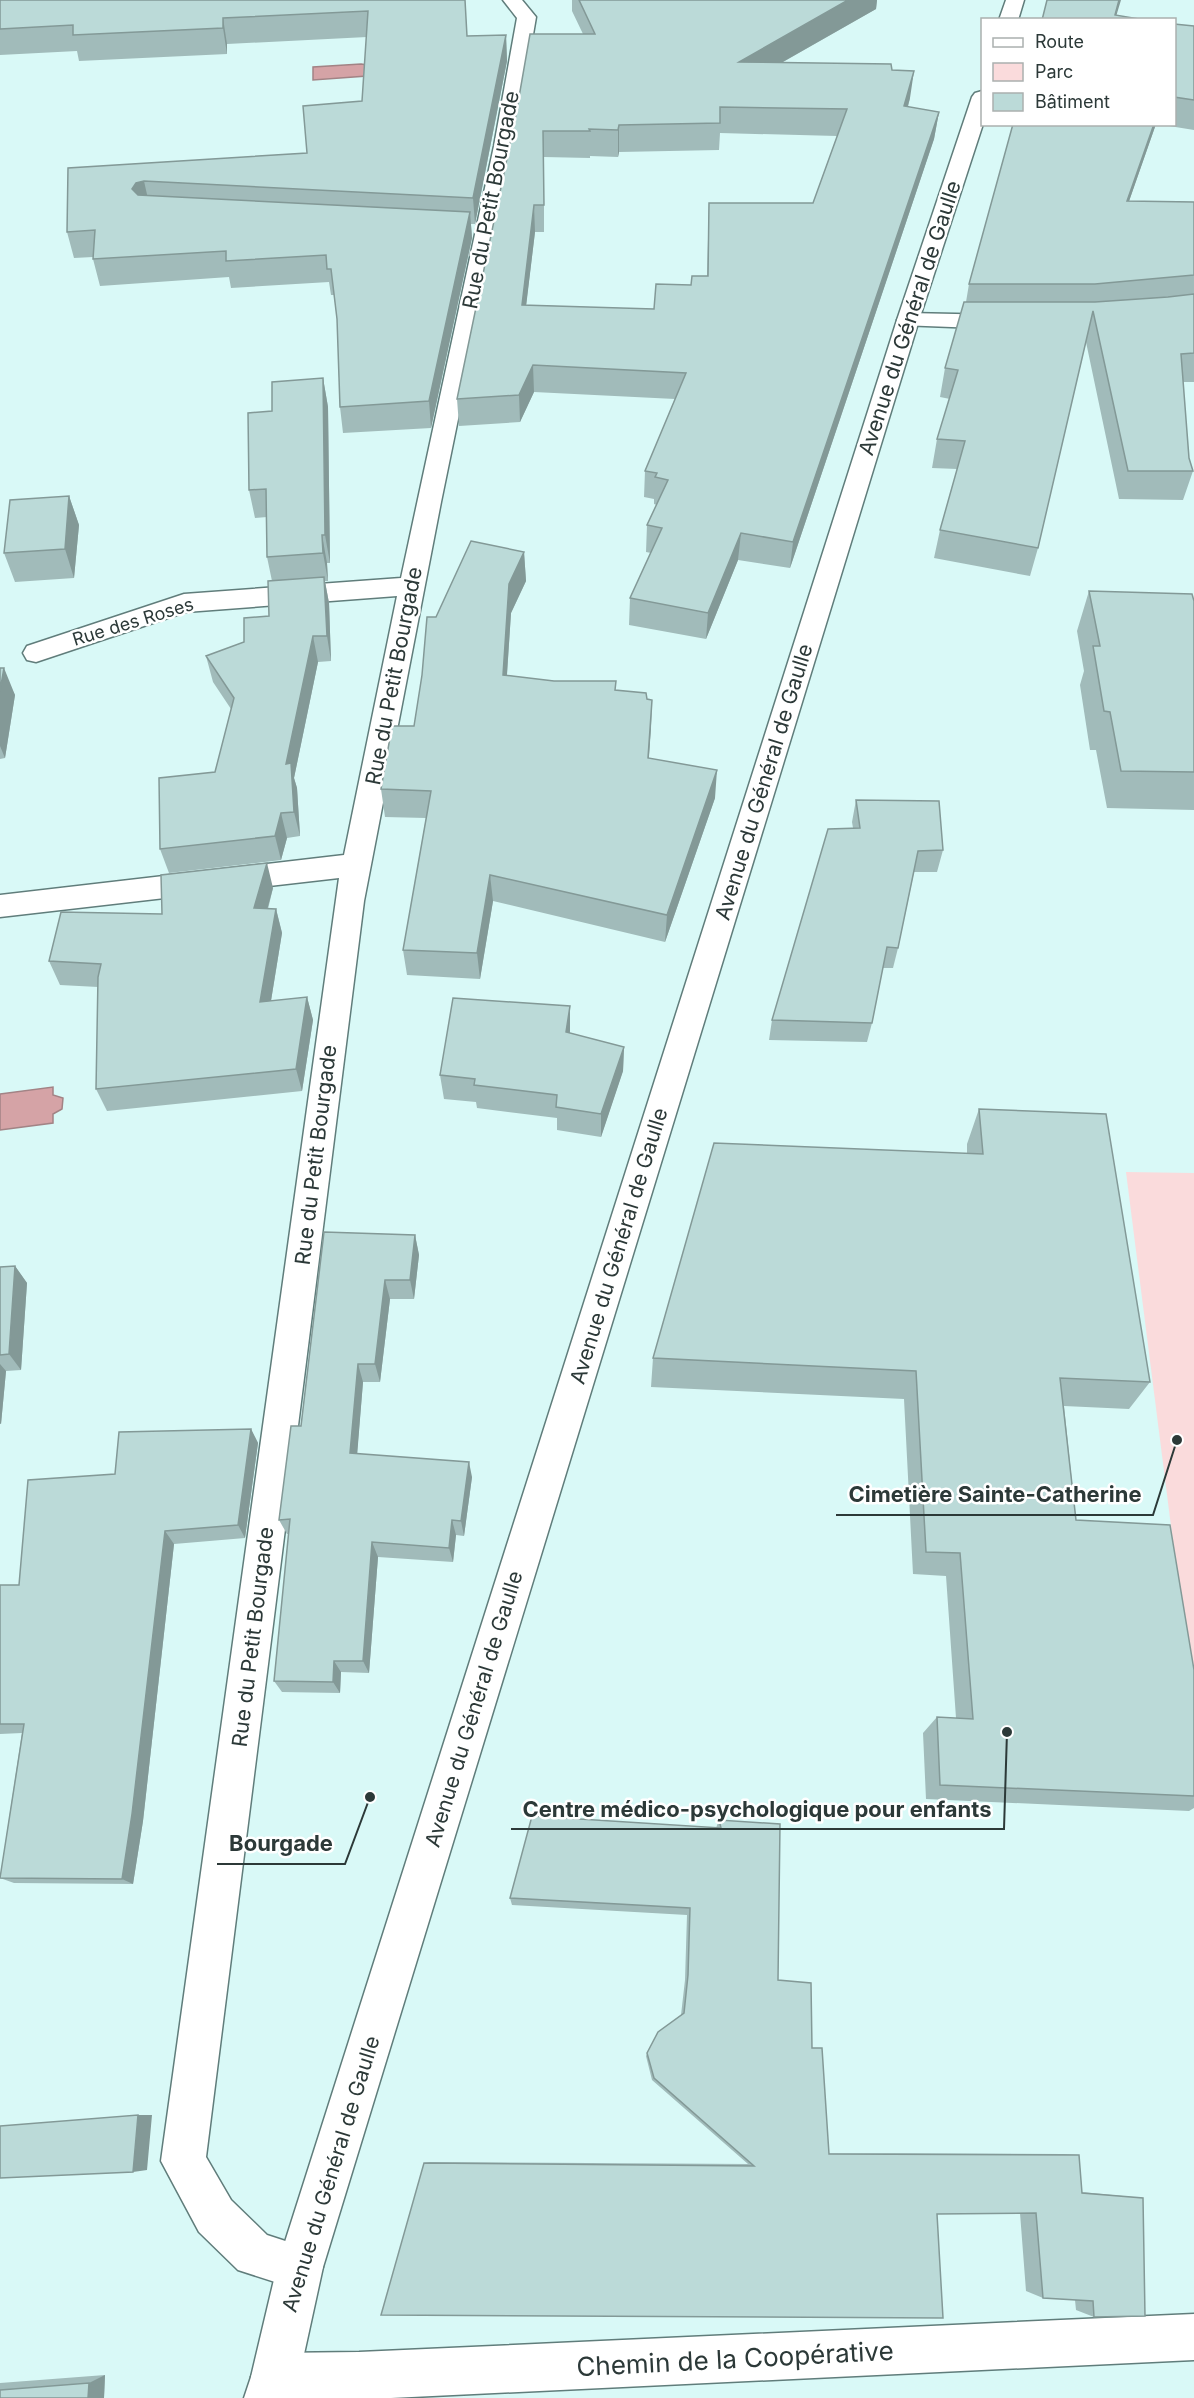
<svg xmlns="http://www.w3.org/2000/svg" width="1194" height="2398" font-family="Inter,sans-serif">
<rect width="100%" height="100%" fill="#d9f9f7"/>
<path fill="#fadbdc" d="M1126 1172 1194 1173V1707Z"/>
<path fill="#d5a3a6" stroke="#a28385" stroke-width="1.5" d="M361 64 367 65V76L313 80V67Z
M53 1087V1095L63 1098 62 1109 53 1114V1123L0 1130V1094Z"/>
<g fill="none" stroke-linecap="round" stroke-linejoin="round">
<g stroke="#607d7b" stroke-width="3">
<path id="minor" d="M503 0H522L536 17 514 146 441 502 364 901 206 2157 231 2200 267 2235 316 2251 323 2267 316 2283 300 2290 238 2270 199 2232 161 2161 339 878 0 917V895L344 855 397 596 186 612 36 662 27 660 23 653 27 646 184 594 401 578 494 146 517 18Z
M908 313 1003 315 1011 317 1014 322 1011 327 1003 329 900 325 897 320 900 315Z
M1194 2314V2360L391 2398H269L258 2394 251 2377 258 2360 275 2353 359 2352Z"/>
</g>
<g stroke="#607d7b" stroke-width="3">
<path id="secondary" d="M1006 0H1024L1018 20H999Z
M982 91 983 124 919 320 323 2267 299 2377 292 2398H244L251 2377 277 2267 897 320 972 97 975 93Z"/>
</g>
<use href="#minor" fill="#fff" fill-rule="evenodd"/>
<use href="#secondary" fill="#fff" fill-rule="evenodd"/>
</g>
<path fill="#a1bbba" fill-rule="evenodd" d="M0 0H465L467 36 506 35 507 61 475 224H471L472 238 431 428 343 433 340 407 337 319 334 295H331L329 282 231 288 229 277 100 286 93 259V257L74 258 67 232 68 168 307 153 362 101 367 37 227 44V54L79 61 77 51 0 55Z
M572 0H877L876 9 783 62 892 70 910 98 908 107 939 112 934 139 790 568 738 560 706 639 629 625 630 598 651 553 646 552 647 525 657 505 654 504V499L644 497 645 471 675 399 534 392 520 422 459 426 457 399 515 120 583 34 572 11ZM720 133 837 136 813 203H709L707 276 691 285 654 309 526 305 535 232H544V157L590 158V156L618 157 619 152 719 150Z
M1174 24 1194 26V130L1157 124H1174Z
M1013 124H1156L1129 201 1194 202V382H1183L1189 458 1193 471 1183 500 1119 499 1086 342 1038 548 1030 576 934 558 940 530 957 469 932 468 937 439 950 399 940 397 945 368 966 302 969 284Z
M323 378 328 407 330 563H327L328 581H325L329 603 331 661 318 662 294 778 297 788 300 836 287 838 281 860 169 873 160 849 215 772 231 709 213 682 206 656 244 642 269 616 272 581 267 557V517L255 518 249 490 272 411Z
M69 496 79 525 74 578 15 582 4 553Z
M524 552 526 581 511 613 507 675 616 690 647 699 652 700 648 758 715 798 665 942 493 901 480 979 407 975 403 950 426 818 385 817 381 789 414 726 422 675 436 617Z
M1089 591 1194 601V810L1107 808 1096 750H1090L1080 685 1084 671 1077 631Z
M0 668 15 695 5 758 0 759Z
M856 800 943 850 937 872H914L898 948 893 968H883L872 1023 867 1042 769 1040 772 1020 853 828 852 822Z
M273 888 268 909H276L282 933 271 1001 307 997 313 1020 302 1091 107 1111 96 1089 98 987 60 985 49 961 162 914Z
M570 1006V1033L624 1047 623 1071 601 1137 557 1130V1118L477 1108 476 1102 444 1099 440 1075Z
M979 1109 1150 1382 1129 1409 1064 1406 1076 1520 1194 1670V1808L1189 1811 926 1799 923 1733 937 1717 956 1718 946 1576 913 1574 904 1399 651 1387 653 1358 967 1154V1144Z
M324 1232 415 1235 419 1255 414 1299H390L380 1382H363L357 1453 472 1477 464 1536 456 1535 453 1562 378 1557 369 1673 341 1672 340 1693 282 1692 274 1681 289 1534H287L279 1520 301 1426Z
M15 1266 27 1283 21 1370 6 1371 1 1424H0V1267Z
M251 1429 258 1443 245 1538 174 1544 143 1821 133 1884 14 1883 0 1878 22 1733 0 1734V1585H19L115 1474Z
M719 1820 778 1980 812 2048 829 2153 1063 2154 1079 2155 1082 2192 1143 2198 1094 2317 1076 2310 1075 2300 1043 2298 1026 2291 1020 2213 424 2163 430 2162 748 2164 652 2080 646 2056 658 2032 681 2015 685 1980 687 1915 512 1905 510 1898 716 1828Z
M105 2375 104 2398H0V2383Z"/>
<path fill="#839997" d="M848 0H877L876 9 737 88 739 62Z
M1119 0H1121L1115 20H1114Z
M223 18 227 44V54L223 28Z
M506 35 507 61 475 224 473 198Z
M914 71 910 98 900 133 904 106Z
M939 112 934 139 790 568 793 542Z
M1154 124H1156L1119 230 1127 201Z
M619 125V152L618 157V130Z
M543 131 544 157V232V205Z
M144 181 150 208 132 189 136 183Z
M534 205 535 232 523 332 522 305Z
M470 212 472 238 431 428 429 401Z
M533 365 534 392 520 422 519 395Z
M323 378 328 407 330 563 325 535Z
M69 496 79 525 74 578 65 549Z
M741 533 738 560 706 639 708 613Z
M322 535 327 563 328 581 323 553Z
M524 552 526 581 511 613 505 703 503 675 509 584Z
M324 577 329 603 331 661 327 636Z
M313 636 318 662 294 778 297 788 300 836 294 812 286 764Z
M4 668 15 695 5 758 0 746V691Z
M652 700 651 728 647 785 648 758Z
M717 770 715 798 665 942 667 915Z
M281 813 287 838 281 860 275 836Z
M267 863 273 888 261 932 254 908Z
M490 875 493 901 480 979 477 953Z
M276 909 282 933 267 1025 260 1002Z
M307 997 313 1020 302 1091 296 1069Z
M570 1006V1031L566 1056V1032Z
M624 1047 623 1071 601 1137V1114Z
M415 1235 419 1255 414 1299 410 1280Z
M15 1266 27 1283 21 1370 9 1354Z
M385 1280 390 1299 380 1382 375 1364Z
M0 1364 6 1371 1 1424 0 1423Z
M358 1364 363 1382 356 1469 350 1453Z
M251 1429 258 1443 245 1538 238 1525Z
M469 1462 472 1477 464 1536 461 1521Z
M452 1520 456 1535 453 1562 449 1548Z
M165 1531 174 1544 143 1821 133 1884 122 1879Z
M372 1542 378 1557 369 1673 363 1661Z
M334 1661 341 1672 340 1693 333 1682Z
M138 2115H152L147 2170 133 2172Z
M105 2375 104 2398H88L89 2383Z"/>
<path fill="#bbdad8" stroke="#839997" stroke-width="1.5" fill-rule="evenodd" d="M0 0H465L467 36 506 35 473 198 144 181 136 183 132 189 138 195 470 212 429 401 340 407 337 319 331 269H327L326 255 226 261V251L93 259 95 230 67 232 68 168 307 153 303 106 362 101 368 11 223 18V28L73 35V25L0 29Z
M579 0H848L739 62 891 64 892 70 914 71 904 106 939 112 793 542 741 533 708 613 630 598 662 528 647 525 668 480 655 477 657 473 645 471 686 373 533 365 519 395 457 399 515 120 530 34H595ZM720 107 847 109 813 203H709L708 276H692L691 285 656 284 654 309 522 305 534 205H544L543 131H590L589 129 618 130 619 125 720 123Z
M1047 0H1119L1115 15 1145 20H1042Z
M1174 24 1194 26V100L1174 97Z
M1013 124H1154L1127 201 1194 202V275L1095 284H969Z
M1194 294V353L1181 354 1189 458 1193 471H1128L1093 311 1038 548 940 530 965 441 937 439 958 370 945 368 964 302H1095L1168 297Z
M323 378 325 535H322L323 553 267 557 266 489 249 490 248 413 272 411V382Z
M69 496 65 549 4 553 10 500Z
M471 541 524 552 509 584 503 675 554 681H616L615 690 646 693 647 699 652 700 648 758 717 770 667 915 490 875 477 953 403 950 431 791 381 789 392 726H414L422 675 427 617H436Z
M324 577 327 636H313L286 764 291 763 294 812 281 813 275 836 160 849 159 778 215 772 234 698 206 656 244 642V618L269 616 268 581Z
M1089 591 1192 594 1194 601V772L1121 771 1110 712 1104 711 1093 646H1100Z
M0 668H4L0 691Z
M856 800 939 801 943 850 918 851 898 948 887 947 872 1023 772 1020 828 829 860 828Z
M267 863 254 908 276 909 260 1002 307 997 296 1069 96 1089 98 977 101 964 49 961 61 912 162 914 161 875Z
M453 998 570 1006 566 1032 624 1047 601 1114 556 1107 557 1095 474 1085 475 1079 440 1075Z
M979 1109 1106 1114 1150 1382 1060 1378 1076 1520 1170 1525 1194 1670V1796L940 1785 937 1717 973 1719 960 1553 926 1552 916 1371 653 1358 714 1143 983 1154Z
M324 1232 415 1235 410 1280H385L375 1364H358L350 1453 469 1462 461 1521 452 1520 449 1548 372 1542 363 1661H334L333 1682 274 1681 290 1519 279 1520 291 1426H301Z
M15 1266 9 1354 0 1355V1267Z
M251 1429 238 1525 165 1531 132 1814 122 1879 0 1878 24 1724H0V1585H19L28 1480 115 1474 119 1432Z
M532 1816 721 1828 719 1820 780 1824 778 1980 811 1983 812 2048H822L829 2154 1079 2155 1082 2193 1143 2198 1145 2316 1094 2317 1093 2301 1043 2298 1036 2213 937 2214 943 2318 381 2315 424 2163 754 2166 654 2078 647 2053 658 2032 684 2013 688 1975 690 1908 510 1898Z
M138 2115 133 2172 0 2178V2126Z
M89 2383 88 2398H0V2390Z"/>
<g text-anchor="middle" stroke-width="5" stroke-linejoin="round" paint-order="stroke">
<g font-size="18" fill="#2c3938" stroke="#fff">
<text transform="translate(133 622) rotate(-17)" y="6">Rue des Roses</text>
</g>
<g font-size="21" fill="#2c3938" stroke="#fff">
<text transform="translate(491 200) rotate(-79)" y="7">Rue du Petit Bourgade</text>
<text transform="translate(910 318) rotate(-72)" y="7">Avenue du Général de Gaulle</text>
<text transform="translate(394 676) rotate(-79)" y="7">Rue du Petit Bourgade</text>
<text transform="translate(764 782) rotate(-73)" y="7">Avenue du Général de Gaulle</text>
<text transform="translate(316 1155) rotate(-83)" y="7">Rue du Petit Bourgade</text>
<text transform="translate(619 1246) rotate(-73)" y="7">Avenue du Général de Gaulle</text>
<text transform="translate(253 1637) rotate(-83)" y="7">Rue du Petit Bourgade</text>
<text transform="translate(474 1709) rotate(-73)" y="7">Avenue du Général de Gaulle</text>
<text transform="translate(331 2174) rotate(-73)" y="7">Avenue du Général de Gaulle</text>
</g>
<g font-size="26" fill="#2c3938" stroke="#fff">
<text transform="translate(735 2359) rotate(-3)" y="9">Chemin de la Coopérative</text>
</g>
</g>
<path fill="none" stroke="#2c3938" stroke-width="2" d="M1177 1440L1153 1515H836M1007 1732L1004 1829H511M370 1797L345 1864H217"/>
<g fill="#2c3938" stroke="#fff" stroke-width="2">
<circle cx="1177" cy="1440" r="6"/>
<circle cx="1007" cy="1732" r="6"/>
<circle cx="370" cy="1797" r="6"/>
</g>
<g font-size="22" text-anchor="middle" font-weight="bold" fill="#2c3938" stroke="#fff" stroke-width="5" stroke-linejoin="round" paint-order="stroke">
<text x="995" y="1502">Cimetière Sainte-Catherine</text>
<text x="757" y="1817">Centre médico-psychologique pour enfants</text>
<text x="281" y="1851">Bourgade</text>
</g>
<rect x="981" y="18" width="195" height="108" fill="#ffffff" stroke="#abb0af" stroke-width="1.5"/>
<rect x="993" y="38" width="30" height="9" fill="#ffffff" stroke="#abb0af" stroke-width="1.5"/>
<text x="1035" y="48" font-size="18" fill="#2c3938">Route</text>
<rect x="993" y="63" width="30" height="18" fill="#fadbdc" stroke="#abb0af" stroke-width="1.5"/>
<text x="1035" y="78" font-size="18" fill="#2c3938">Parc</text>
<rect x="993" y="93" width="30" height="18" fill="#bbdad8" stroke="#abb0af" stroke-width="1.5"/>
<text x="1035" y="108" font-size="18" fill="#2c3938">Bâtiment</text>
</svg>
